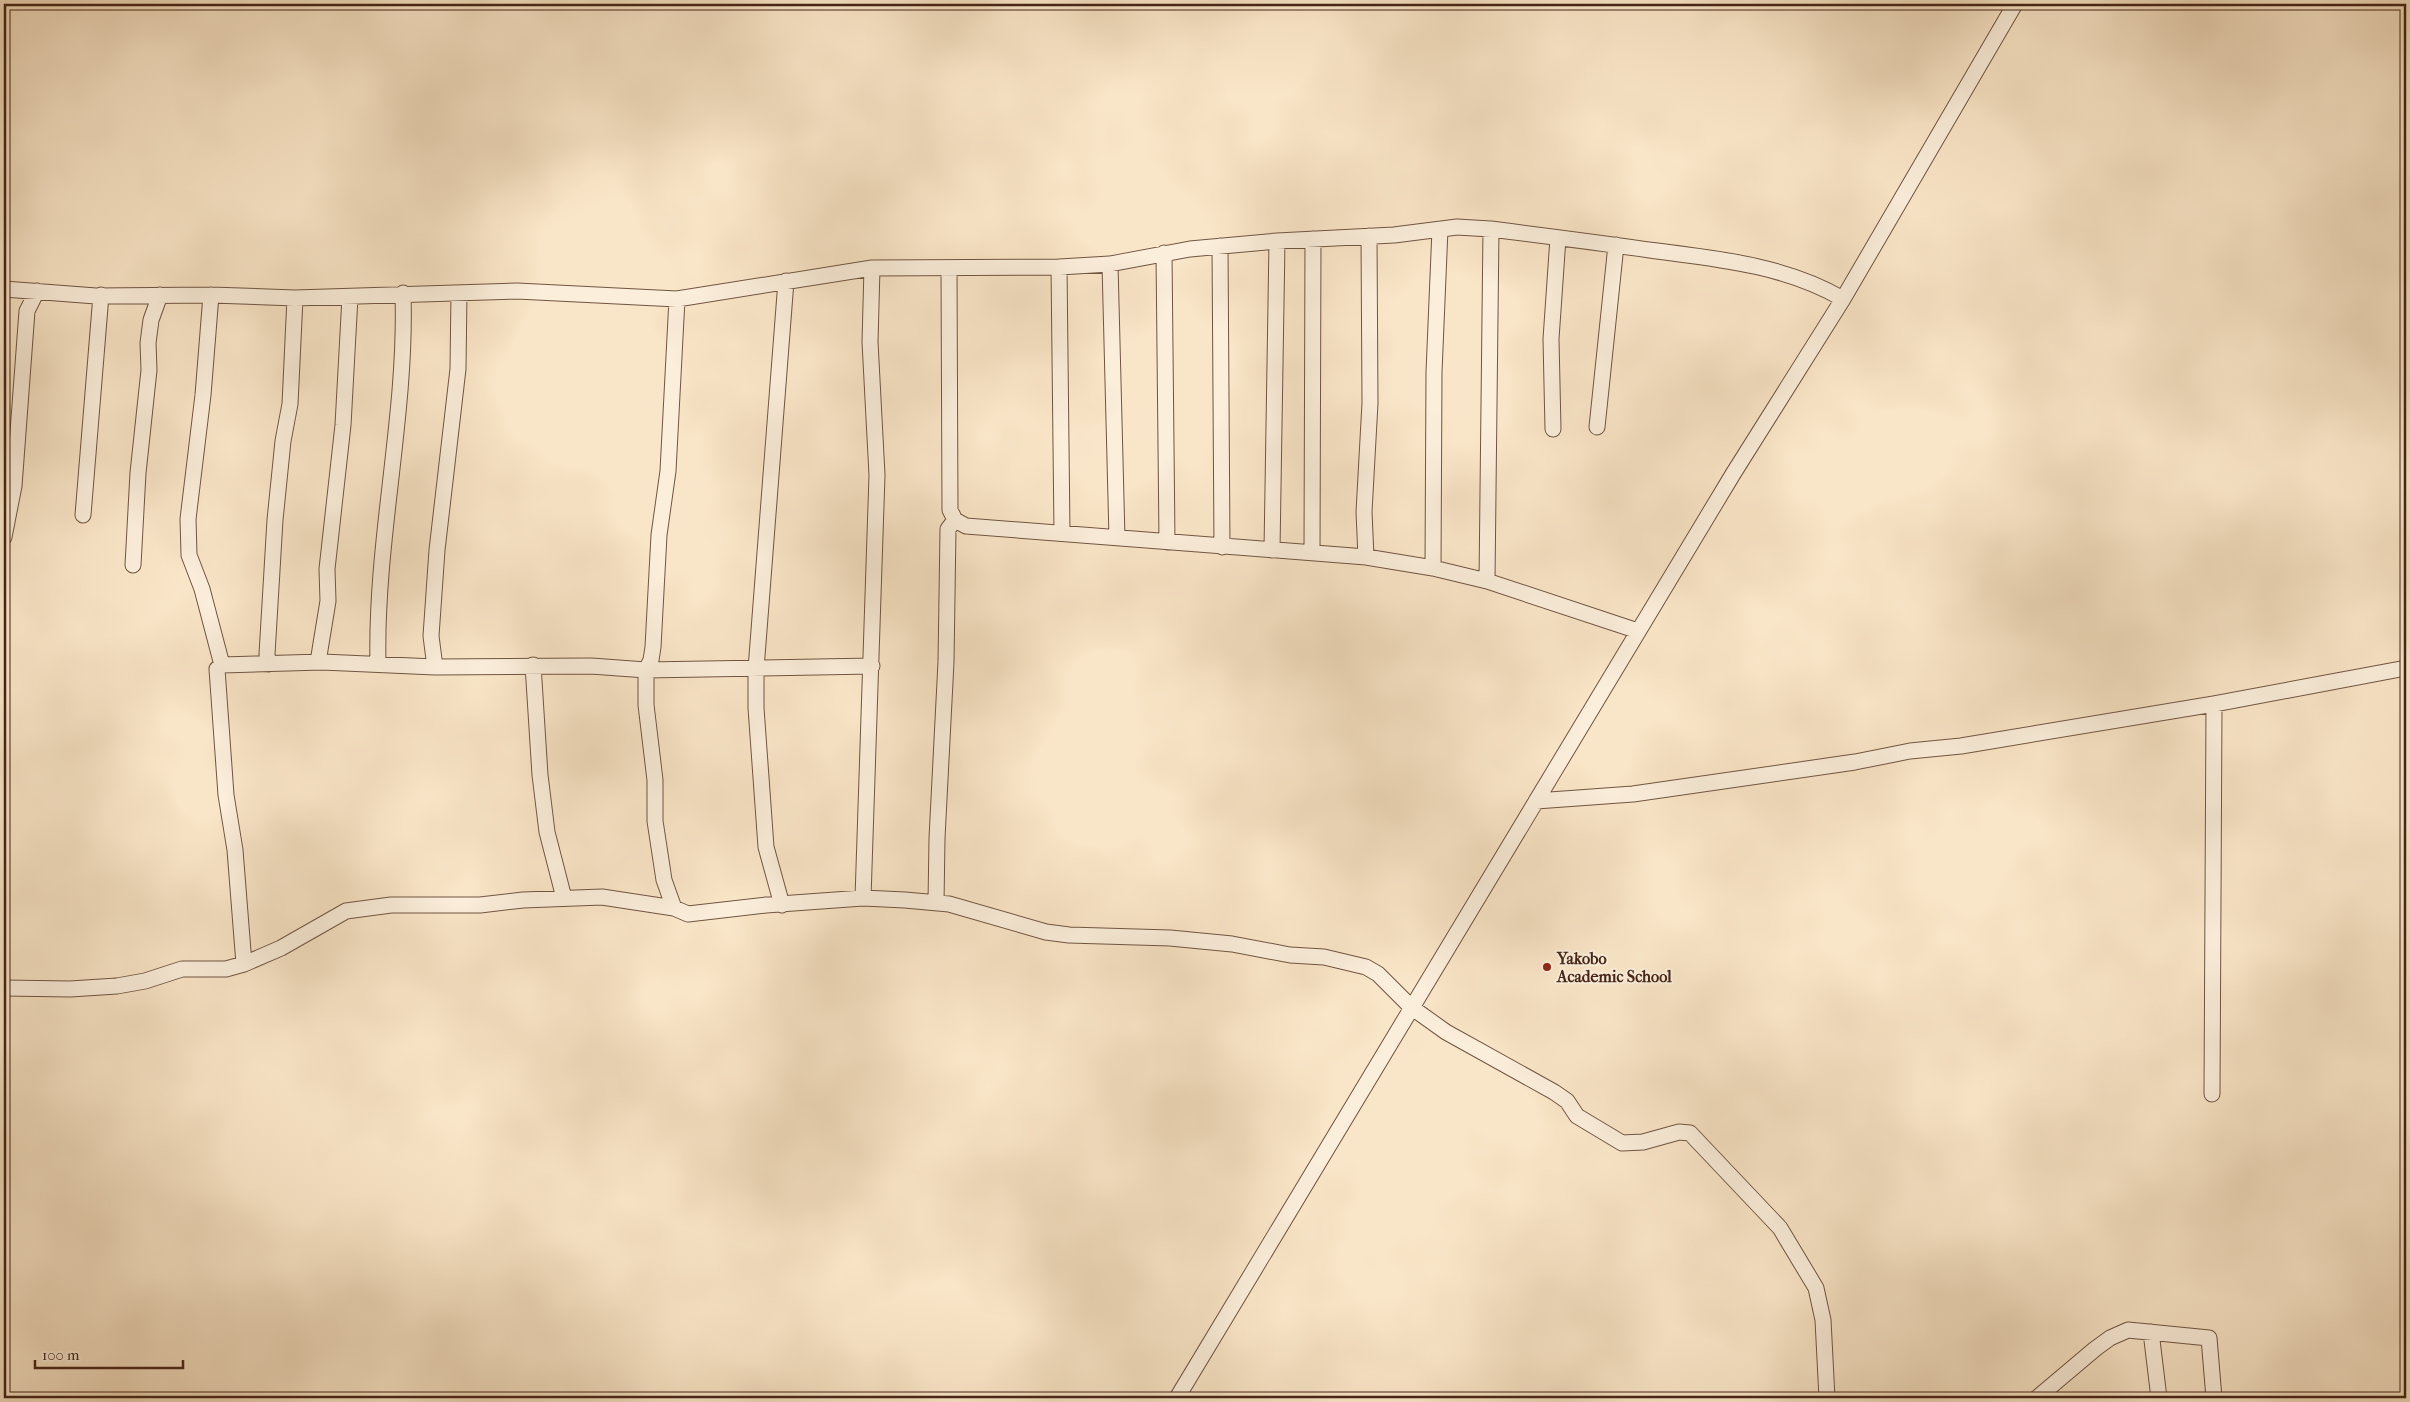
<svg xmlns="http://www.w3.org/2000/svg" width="2410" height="1402" font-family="'IM FELL French Canon',serif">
<rect width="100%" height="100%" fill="#f9e5c7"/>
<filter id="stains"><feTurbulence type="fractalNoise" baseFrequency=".004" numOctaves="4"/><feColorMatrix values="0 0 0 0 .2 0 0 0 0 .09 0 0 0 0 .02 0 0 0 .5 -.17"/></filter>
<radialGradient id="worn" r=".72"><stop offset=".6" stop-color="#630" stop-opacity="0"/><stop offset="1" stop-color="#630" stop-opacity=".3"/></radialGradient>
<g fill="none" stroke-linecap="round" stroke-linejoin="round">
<g stroke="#715542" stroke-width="17">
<path id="minor" d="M1220 246 1222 547
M1164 253 1167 542
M1110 264 1117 538
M1059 267 1062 533
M949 268 950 510 955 520 966 526 1366 557 1433 568 1487 581 1638 631
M4 289 96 296 211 295 295 298 517 291 677 299 872 268 1059 267 1110 264 1190 249 1277 241 1394 235 1457 227 1491 229C1546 236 1601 243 1657 251 1720 259 1787 266 1843 299
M211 295 203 395 188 519 189 555 202 589 222 665
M1597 427 1616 245
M1553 429 1551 339 1558 238
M83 515 101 295
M4 537 14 486 27 311 37 291
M1272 550 1277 241
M1312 553 1313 239
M1366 557 1364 512 1370 403 1369 236
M133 565 138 473 149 370 148 343 151 320 160 295
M1433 568 1434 372 1440 229
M1487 581 1491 229
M318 662 328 601 327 569 343 425 350 297
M268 664 267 654 275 520 283 441 290 404 295 298
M378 664C375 540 407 417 403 293
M533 665 540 775 547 832 564 898
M435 667 431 636 437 550 458 369 459 293
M1536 801 1633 794 1855 762 1910 751 1961 746 2214 704 2406 668
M863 898 877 475 870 342 872 268
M936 903 937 838 946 662 948 529 955 520
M782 905 766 847 756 708V669L786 281
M674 908 664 880 655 821V780L646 705V670L651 660 653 647 659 535 668 471 677 299
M244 964 235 850 226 795 217 669 222 665 322 662 435 667 591 666 646 670 872 666
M4 988 70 989 117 986 145 981 182 969H226L244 964 281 948 346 911 391 905H480L523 900 602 897 674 908 688 914 766 905 863 898 905 900 949 904 1046 932 1069 935 1170 938 1232 944 1290 955 1324 957 1366 967 1378 974 1411 1007 1446 1032 1554 1092 1567 1101 1577 1116 1622 1143 1643 1142 1679 1132 1690 1133 1780 1228 1816 1288 1823 1320 1827 1398
M2212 1094 2214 704
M2151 1332 2159 1398
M1177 1398 1733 474 1843 299 2015 4
M2037 1398 2095 1349 2110 1338 2128 1330 2209 1338 2214 1398"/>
</g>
<use href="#minor" stroke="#fbeedb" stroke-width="15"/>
</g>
<circle fill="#8f2418" stroke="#fbeedb" stroke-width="2" cx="1547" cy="967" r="5"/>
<g text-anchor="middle" stroke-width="4" stroke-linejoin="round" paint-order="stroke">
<g font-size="16" font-weight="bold" fill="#442516" stroke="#fbeedb" text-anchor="start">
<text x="1557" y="964">Yakobo<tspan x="1557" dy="18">Academic School</tspan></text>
</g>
</g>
<rect width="2410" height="1402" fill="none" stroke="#f9e5c7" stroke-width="20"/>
<rect x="5" y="5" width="2400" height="1392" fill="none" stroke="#442516" stroke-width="2.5"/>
<rect x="10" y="10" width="2390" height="1382" fill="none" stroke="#442516"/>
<path d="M35 1360v8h148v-8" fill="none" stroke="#442516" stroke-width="2.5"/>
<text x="42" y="1360" font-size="15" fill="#442516" stroke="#fbeedb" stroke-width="4" paint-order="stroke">100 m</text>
<rect width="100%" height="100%" filter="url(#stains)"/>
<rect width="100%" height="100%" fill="url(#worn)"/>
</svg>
